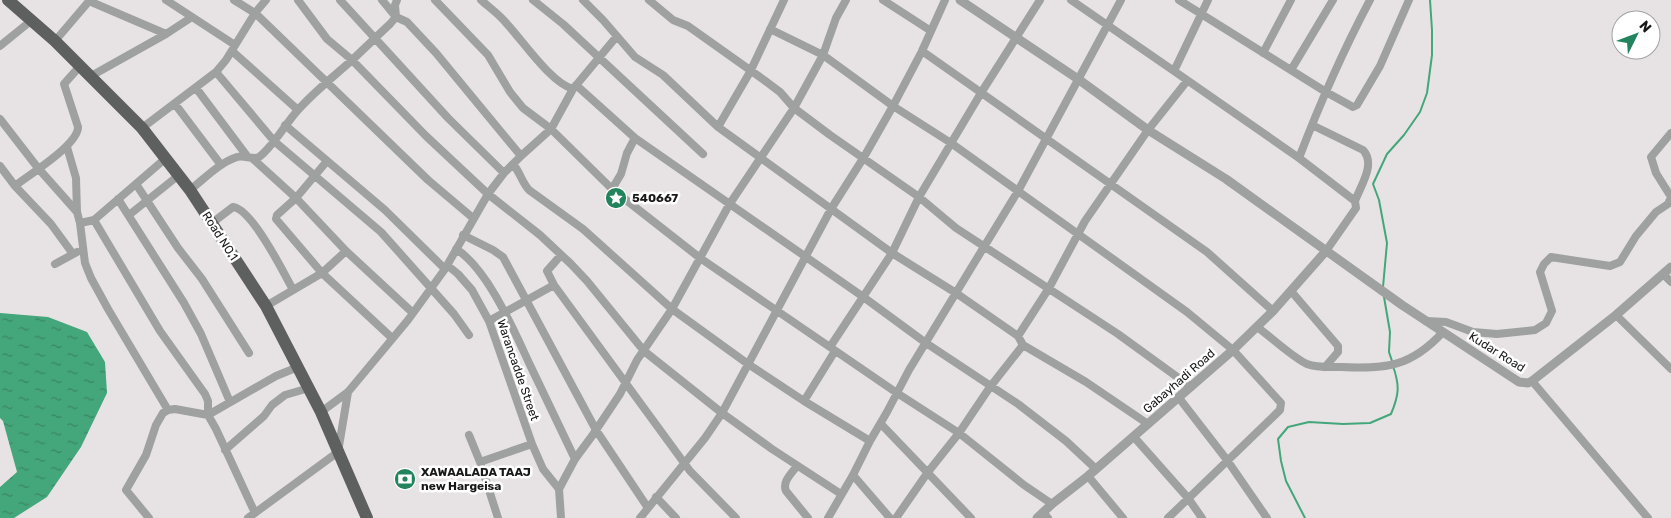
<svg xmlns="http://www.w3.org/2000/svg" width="1671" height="518" font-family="Rubik,sans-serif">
<defs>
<pattern id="water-ripples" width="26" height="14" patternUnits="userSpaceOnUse" patternTransform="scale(1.25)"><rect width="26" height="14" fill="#44a67b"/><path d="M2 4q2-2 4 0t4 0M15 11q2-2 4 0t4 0" fill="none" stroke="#388664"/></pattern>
</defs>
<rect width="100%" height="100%" fill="#e7e3e4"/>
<path fill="url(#water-ripples)" d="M0 313 48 317 87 332 105 362 107 393 81 447 47 497 14 518H0V487L17 472 3 421 0 418Z"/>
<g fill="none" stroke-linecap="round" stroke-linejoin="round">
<path stroke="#44a67b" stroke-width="2" d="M1383 287 1387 243 1379 200 1373 184 1387 154 1404 135 1420 112 1427 93 1432 55V30L1430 0
M1384 297 1390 332 1389 352 1392 361
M1305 518 1286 481 1281 461 1278 439 1288 427 1309 422 1343 424 1370 423 1391 414C1399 395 1400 386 1393 366"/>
<path stroke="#9fa1a0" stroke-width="8" d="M166 0 235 45
M234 0 255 13 428 180 473 218
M298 0 327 39 352 60 426 136 488 194 540 235 571 264 587 281 644 351 722 413 772 449 841 494
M340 0 448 118 504 173
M382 0 396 17 407 22 436 53 521 156
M435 0 488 55 510 92 523 108 551 129 612 189 700 258 897 393 959 433 1024 485 1052 504
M481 0C490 8 500 15 507 24 523 41 551 83 573 89
M533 0 563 24 703 154
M583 0 603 20 635 57 663 75 718 127 892 253 956 293 1018 336 1023 345 1086 382 1148 424
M649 0 673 20 688 26 764 80 780 92 794 108 830 135 919 197 956 228 1118 334 1191 387
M883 0 931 31
M1071 0 1174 71 1208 0
M1179 0 1326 92 1353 107 1357 105 1380 66 1409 0
M89 1 166 34
M770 29 823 55 893 106 951 143 1187 312 1233 350 1281 403 1280 410 1168 518
M55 41 90 0
M0 46 32 20
M232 51 298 110
M922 51 1207 252 1273 311
M1263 53 1291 0
M1291 70 1333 0
M1174 71 1299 158 1355 201 1356 208 1326 251
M216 72 274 141 381 232 454 314 469 335
M91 76 166 34 192 17
M576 85 635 138 862 296 926 343 1018 404 1066 441 1096 469
M196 88 247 156
M175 104 221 165
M0 119 38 168 77 212
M285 125 385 210 445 269
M1312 125 1363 150C1376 164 1361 185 1355 201
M718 127 750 72 784 0
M142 128 216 72 226 60 255 13 266 0
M1671 133 1651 157 1656 173 1671 197
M67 147 76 178 77 212 80 223 85 263 91 278 108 309 168 410
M252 158 296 198 346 251 413 313
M1299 158C1320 103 1343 51 1370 0
M327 161 296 198 277 215 276 219 322 273 392 338
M513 164C520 172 522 183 529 190L583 229 672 309 748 364 804 401 870 441
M0 166 15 186
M136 184 178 248 202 279 249 353
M612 189 621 174 627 153 635 138
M190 190C204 179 219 163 237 157 244 155 253 160 259 157 272 148 286 123 298 110 314 92 333 77 351 61 364 49 377 36 390 24L396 17 395 5 397 0
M118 199 184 303 201 334 230 402
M129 215 179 175
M94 220 160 331 205 394 208 401V415L216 429 255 513
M80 223 94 220 166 158
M212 223 233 207C252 209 284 273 293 290
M463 235 493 250 503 257 596 430 648 508
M456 249C488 269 514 331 530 365 545 396 560 427 575 459
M73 254 51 224 15 186C30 174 78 145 78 127L64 84 80 66
M561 255 547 271 554 285 690 471 736 518
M55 264 77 252
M447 265 458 274 472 290 489 321 532 444 543 469 559 489
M1663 274 1671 282
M1291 291 1338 346V352L1325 367
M266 306 322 273 346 251
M1616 315 1671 369
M489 321 554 285
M1426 321 1446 322 1473 332 1497 334 1535 330 1546 323 1552 311 1540 272 1544 264 1551 257 1610 266 1620 262 1636 236 1656 212 1668 204 1671 197
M1257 327C1270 336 1293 358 1307 364 1317 368 1331 367 1341 367 1386 369 1411 367 1443 332
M1018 336 1049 288 1085 221 1148 130 1187 81
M830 347 892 253 919 197 981 93 1040 0
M1532 381 1648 518
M1179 398 1227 460 1267 518
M804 401 835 351
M321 412 348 392 408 320 445 269 488 194 504 173 521 156 551 129 573 89 617 36
M881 424 971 518
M469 435 480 462
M1134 437 1188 498 1202 518
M225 450 264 416 272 405 285 395 309 388
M797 466C791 474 782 482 786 491L808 518
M853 475 890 518
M1088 476 1123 518
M656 497 676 518
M1043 512 1048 518
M149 518 126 490 146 455 156 425 163 413 168 410 175 409 208 415 276 376 298 367
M248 518 338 452 348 392
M498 518 480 462 532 444
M561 518 559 489 575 459 592 436 620 394 637 360 672 309 729 205 794 108 823 55 836 18 846 0
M640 518 705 438 722 413 831 209 864 157 893 106 922 51 945 0
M828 518 853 475 870 441 887 412 909 370 1018 191 1121 0
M896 518 928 472 959 433 990 387 1023 345"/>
<path stroke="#9fa1a0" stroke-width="9" d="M960 0 1078 79 1148 130 1226 179 1402 305 1519 382 1528 383 1532 381 1616 315 1671 267
M1037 518 1052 504 1088 476 1233 350 1273 311 1326 251"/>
<path stroke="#5d605e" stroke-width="12" d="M8 0 55 41 142 128 190 190 266 306 321 412 367 518"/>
</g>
<defs>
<g id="sight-disc" transform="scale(1.125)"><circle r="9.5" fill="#22845c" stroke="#fff"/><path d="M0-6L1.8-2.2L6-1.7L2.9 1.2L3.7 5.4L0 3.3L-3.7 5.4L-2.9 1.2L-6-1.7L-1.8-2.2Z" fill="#fff"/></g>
<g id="bank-disc" transform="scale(1.125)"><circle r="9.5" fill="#22845c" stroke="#fff"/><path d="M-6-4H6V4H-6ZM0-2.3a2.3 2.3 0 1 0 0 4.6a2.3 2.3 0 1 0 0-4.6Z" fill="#fff"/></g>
</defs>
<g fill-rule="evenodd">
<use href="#sight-disc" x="616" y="198"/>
<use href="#bank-disc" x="405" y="479"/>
</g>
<g text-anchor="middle" stroke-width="5" stroke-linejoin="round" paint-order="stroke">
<g font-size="12" font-weight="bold" fill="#191818" stroke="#fff" text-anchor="start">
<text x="632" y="202">540667</text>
<text x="421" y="476">XAWAALADA TAAJ<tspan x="421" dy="14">new Hargeisa</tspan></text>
</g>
<g font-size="12" fill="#191818" stroke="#fff">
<text transform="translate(220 236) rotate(57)" y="4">Road NO.1</text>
<text transform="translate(1497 352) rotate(32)" y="4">Kudar Road</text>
<text transform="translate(518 370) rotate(71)" y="4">Warancadde Street</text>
<text transform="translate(1179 381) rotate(-41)" y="4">Gabayhadi Road</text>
</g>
</g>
<g transform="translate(1636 35) rotate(48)"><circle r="24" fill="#ffffff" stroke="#a3a3a3"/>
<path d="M0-4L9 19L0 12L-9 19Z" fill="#22845c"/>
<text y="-8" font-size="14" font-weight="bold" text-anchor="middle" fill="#191818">N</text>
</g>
</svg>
